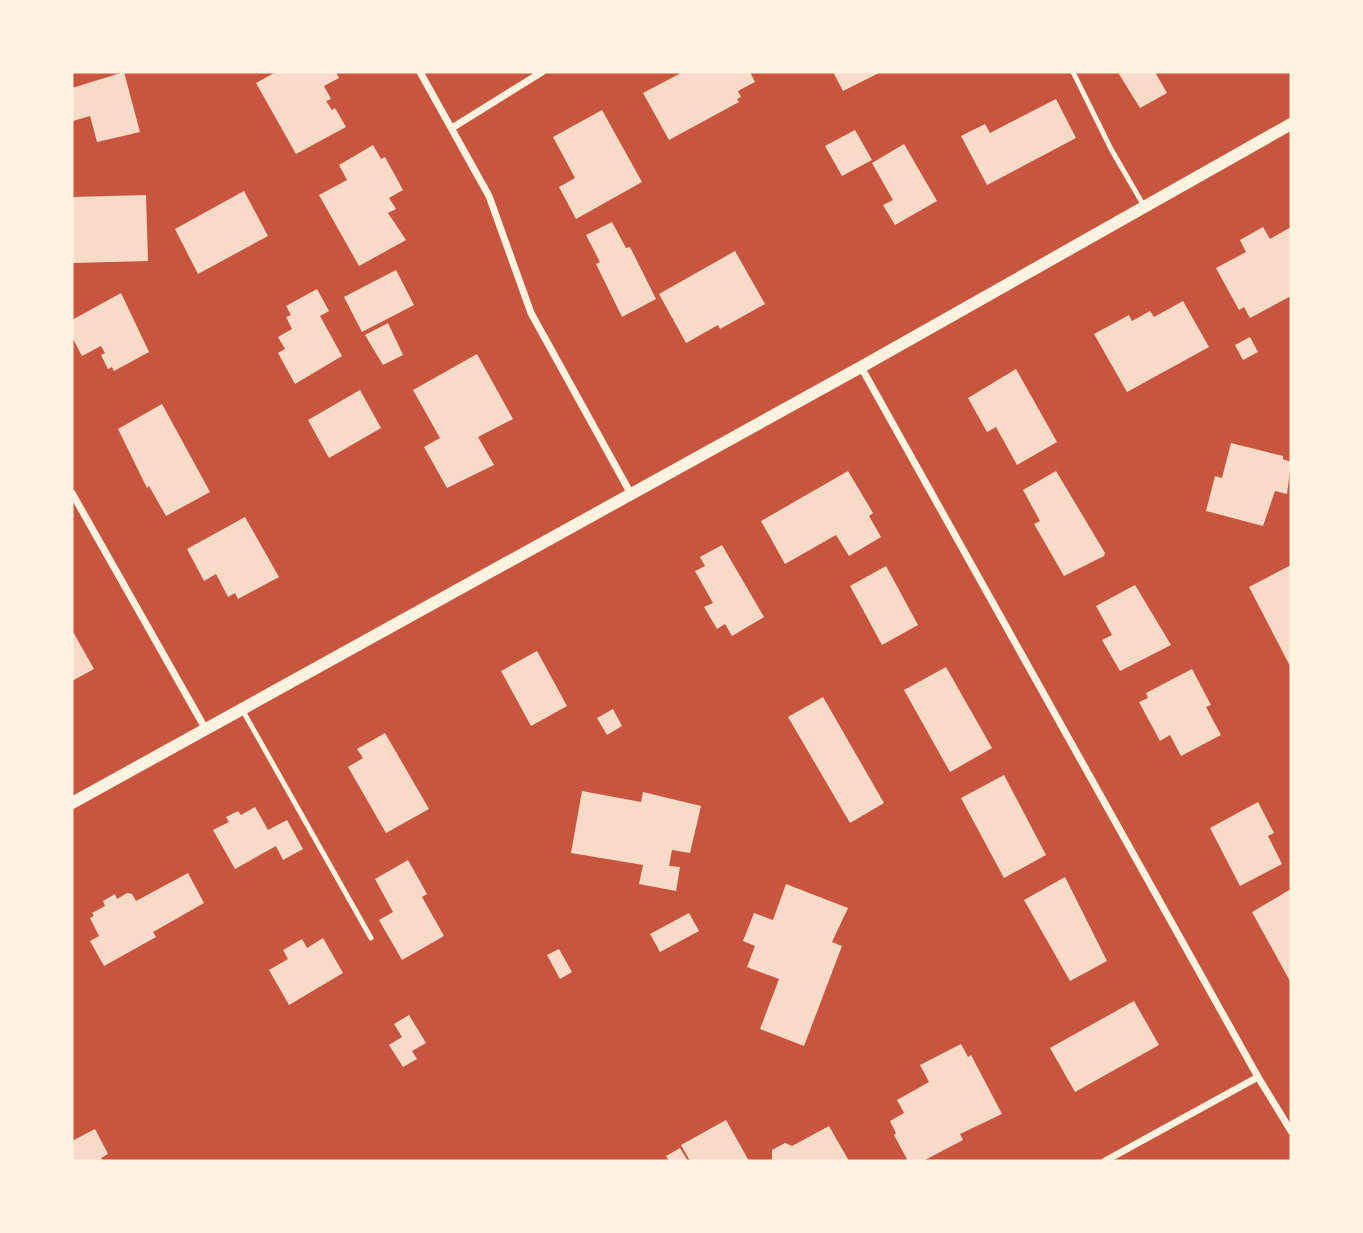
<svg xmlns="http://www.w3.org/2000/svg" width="1363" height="1233" font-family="'PT Sans',sans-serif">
<rect width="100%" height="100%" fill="#c8553d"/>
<path fill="#f7dbc8" d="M124 72 140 132 97 142 90 116 73 121 72 88Z
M276 72H336L339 78 324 86 331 99 326 101 332 110 335 108 346 127 296 154 256 83Z
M683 72H750L755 82 738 91 741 97 737 99 739 102 669 140 643 93Z
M833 72H881L843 91Z
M1124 72H1155L1167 93 1140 108 1119 74Z
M1056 99 1076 138 987 185 961 136 985 124 990 133Z
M602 110 642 182 576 219 559 187 575 178 553 137Z
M855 130 872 160 842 176 825 146Z
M904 144 937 201 895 225 883 205 893 200 872 163Z
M373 145 381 159 385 157 403 190 389 198 396 209 388 213 406 240 359 266 319 195 347 180 339 165Z
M244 191 268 236 198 274 175 229Z
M146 195 148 261 72 263V197Z
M612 222 626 248 630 247 656 299 622 317 596 264 600 262 586 235Z
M1263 227 1270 239 1291 227V296L1250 318 1244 307 1239 310 1216 268 1246 252 1240 240Z
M735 251 765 304 720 329 718 325 686 343 659 294Z
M396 270 414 305 362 332 344 297Z
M317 289 329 311 320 316 342 356 295 384 278 353 285 349 278 337 292 329 286 317 291 315 286 306Z
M121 293 149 352 114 371 112 367 108 369 101 355 105 353 101 346 82 356 72 337V320Z
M1183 301 1209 347 1127 392 1094 334 1129 315 1132 321 1150 311 1154 317Z
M388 323 403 355 383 365 365 335Z
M1250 337 1258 352 1243 360 1235 345Z
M477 354 513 419 478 437 494 465 447 488 424 447 440 438 413 390Z
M1016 369 1057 442 1017 465 996 427 987 432 968 398Z
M360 390 381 428 329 458 308 420Z
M162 404 210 492 166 516 149 486 147 488 118 429Z
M1231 443 1283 456V459L1291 462 1287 494 1275 491 1263 526 1206 511 1215 476 1222 478Z
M848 471 873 513 869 516 881 537 849 556 836 535 785 564 761 521Z
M1056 471 1105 553 1104 556 1064 576 1034 524 1040 521 1023 490Z
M245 517 279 577 238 599 235 593 228 597 216 574 204 581 187 549Z
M722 545 764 617 732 636 725 624 717 629 704 607 713 603 695 571 705 566 700 557Z
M1291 565V668L1249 587Z
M886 566 918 625 882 645 850 586Z
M1135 585 1171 645 1120 671 1102 640 1112 635 1096 606Z
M72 630 94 669 72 681Z
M537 651 567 706 531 726 501 671Z
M946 667 992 748 950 772 904 690Z
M1192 669 1211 705 1206 707 1221 735 1181 756 1170 735 1160 741 1139 702 1148 698 1146 693Z
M823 697 884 803 850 823 788 717Z
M613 709 622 726 607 735 597 718Z
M385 733 429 809 386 833 348 767 363 758 357 749Z
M1004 775 1046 855 1004 878 961 798Z
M582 791 641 802 643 792 701 806 690 853 672 850 669 866 680 867 676 891 639 884 643 865 571 853Z
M1258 802 1274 833 1268 836 1282 864 1240 886 1210 828Z
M255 807 268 830 287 820 303 849 283 860 276 846 235 869 213 830 229 822 226 817 238 811 241 815Z
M408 860 427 894 422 897 444 936 402 960 379 920 393 912 375 879Z
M188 873 204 903 153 932 156 937 104 966 90 941 99 936 90 918 94 916 92 913 105 906 103 901 115 894 117 899 127 893 132 894 136 901Z
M1065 877 1107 961 1070 981 1024 900Z
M786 884 848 908 832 942 842 946 804 1046 760 1029 779 979 747 967 755 946 743 941 754 913 773 920Z
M1291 889V983L1252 912Z
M689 913 699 931 660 952 650 934Z
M323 938 343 973 289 1005 269 970 288 959 283 950 302 939 307 948Z
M559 949 572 972 560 979 547 955Z
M1134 1001 1159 1045 1075 1092 1050 1048Z
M409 1015 426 1043 412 1051 417 1059 403 1067 389 1045 402 1037 394 1024Z
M961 1044 968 1057 971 1055 1002 1114 960 1134 963 1140 923 1161H908L894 1135 896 1133 890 1121 904 1113 897 1100 929 1082 920 1065Z
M726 1120 749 1161H690L681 1145Z
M829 1126 849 1161H772V1150L785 1143 792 1146Z
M95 1129 108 1154 101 1158 103 1161H72V1141Z
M680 1148 688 1161H669L666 1156Z"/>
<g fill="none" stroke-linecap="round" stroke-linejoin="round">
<path stroke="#fff3e0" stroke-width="5" d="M1073 72 1111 149 1144 206
M243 711 371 938"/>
<path stroke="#fff3e0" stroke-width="7" d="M420 72 489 196 531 313 631 494
M452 128 542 72
M861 367 1258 1077 1291 1131
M72 493 205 728
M1105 1161 1258 1077"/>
<path stroke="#fff3e0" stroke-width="12" d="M72 803 861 367 1291 124"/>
</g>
<rect width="1363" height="1233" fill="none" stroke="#fff3e0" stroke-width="147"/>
</svg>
